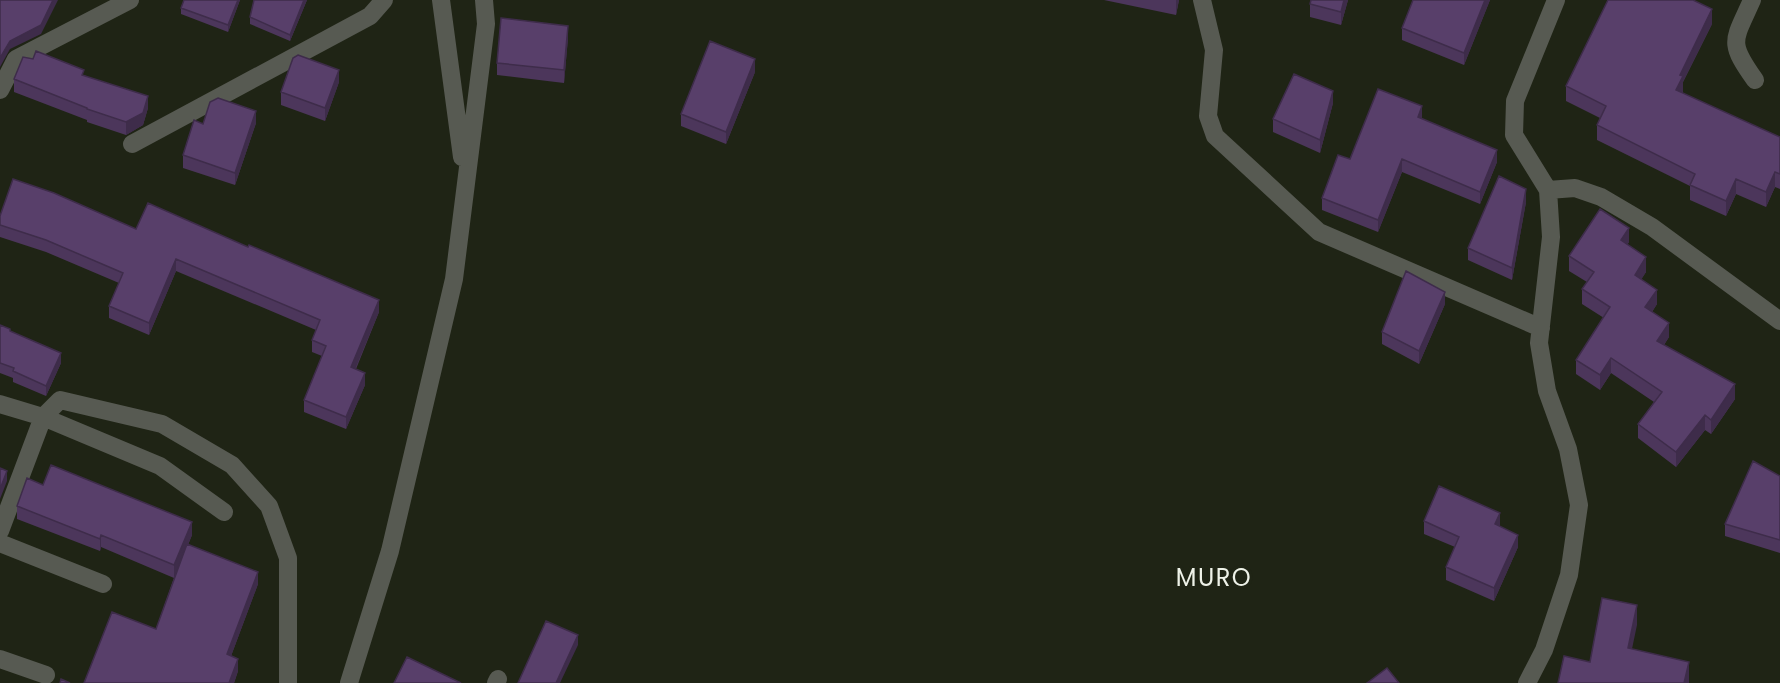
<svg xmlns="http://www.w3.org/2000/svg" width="1780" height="683" font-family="Poppins,sans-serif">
<rect width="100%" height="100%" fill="#1f2415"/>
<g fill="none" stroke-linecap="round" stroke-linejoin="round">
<path stroke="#575a52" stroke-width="18" d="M441 0 462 157
M1202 0 1214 50 1208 116 1215 136 1319 232 1541 328
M1752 0C1734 41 1727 41 1755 80
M0 90 16 59 130 0
M132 144 370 16 384 0
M1548 190 1575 188 1601 197 1652 227 1780 321
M0 404 43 417 160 466 224 512
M0 531 43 417 60 400 162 424 232 465 269 506 288 558V683
M0 543 103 584
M0 659 46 675
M349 683 390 551 454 279 486 24 484 0
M496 683 498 679
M1527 683 1544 650 1569 575 1579 505 1568 449 1547 391 1539 343 1551 237 1548 190 1514 135 1515 101 1556 0"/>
</g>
<path fill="#4c365b" d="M240 0 228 32 181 14V8Z
M307 0 290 41 250 24V17Z
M1104 0H1179L1176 15Z
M1311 0H1348L1341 25 1310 17V4Z
M1413 0H1490L1464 65 1402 40V28Z
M1712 24 1683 82V93L1780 137V189L1775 187 1766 207 1736 194 1726 216 1690 200V186L1597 140V125L1600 118 1566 101V86Z
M568 38 564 83 497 75V63Z
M755 72 726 144 681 126V114Z
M84 75 148 108 143 125 126 135 87 122V120L14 92V79Z
M339 82 325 121 281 105V92Z
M1333 103 1320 153 1273 132V119Z
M1422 119 1497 162 1480 204 1402 172 1378 232 1322 210V198L1350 159Z
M256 123 235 185 183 168V155L203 124Z
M1526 202 1512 280 1468 260V248Z
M0 216 136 229 379 312 356 369 365 385 346 429 304 412V400L322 356 312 352V340L316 330 176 271 149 335 109 318V306L119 283 46 252 0 237Z
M1629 242 1627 245 1646 272 1641 279 1657 304 1652 312 1669 337 1664 345 1735 399 1711 434 1705 430 1676 467 1638 438V424L1654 402 1611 373 1600 390 1576 374V360L1604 318 1582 304V289L1587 282 1569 271V256Z
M1445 304 1419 364 1382 344V332Z
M0 325 61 363 46 396 13 382V378L0 373Z
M1780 476V553L1725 536V524Z
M43 485 192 535 188 545 258 584 231 656 238 671 234 683H84L156 629 174 578 101 547 100 551 17 519V506Z
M1424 521 1500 525V526L1518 547 1494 601 1446 580V567L1455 547 1424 534Z"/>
<path fill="#3e2c4a" d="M53 0H58L41 34 10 49 0 67V58L10 41Z
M238 0H240L228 32V25Z
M304 0H307L290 41V35Z
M1176 0H1179L1176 15Z
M1344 0H1348L1341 25V12Z
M1485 0H1490L1464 65V53Z
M1712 9V24L1683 82V91L1676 105V90L1680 75Z
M568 26V38L564 83V70Z
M755 59V72L726 144V132Z
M339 70V82L325 121V108Z
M1333 91V103L1320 153V140Z
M148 96V108L143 125 126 135V122Z
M1422 106V119L1418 117Z
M256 111V123L235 185V173Z
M1497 150V162L1480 204V192Z
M1402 159V172L1378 232V220Z
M1775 172V187L1766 207V192Z
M1736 179V194L1726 216V201Z
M1526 189V202L1512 280V268Z
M1629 228V242L1621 255V240Z
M1646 257V272L1635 290V275Z
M176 259V271L149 335V323Z
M1657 290V304L1645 322V307Z
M1445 292V304L1419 364V351Z
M379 300V312L351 379V367Z
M1669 323V337L1657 355V341Z
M61 353V363L46 396V386Z
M1611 358V373L1600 390V375Z
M365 373V385L346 429V417Z
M1735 384V399L1711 434V420Z
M1705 415V430L1676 467V452Z
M7 471V481L0 499V489Z
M1500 513V525L1495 537V524Z
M192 522V535L174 578V565Z
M101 535V547L100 551V539Z
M1518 535V547L1494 601V588Z
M258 572V584L227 667V654Z
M1637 605V625L1628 668V648Z
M578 635V645L560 683H556Z
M238 659V671L234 683H229Z
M1689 662V683H1684Z"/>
<path fill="#583f6a" stroke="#3e2c4a" stroke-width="1.5" d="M0 0H53L41 25 10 41 0 58Z
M184 0H238L228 25 181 8Z
M254 0H304L290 35 250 17Z
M1311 0H1344L1341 12 1310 4Z
M1413 0H1485L1464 53 1402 28Z
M1608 0H1693L1712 9 1680 75 1683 76 1676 90 1780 137V174L1775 172 1766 192 1736 179 1726 201 1690 185 1695 174 1597 125 1606 106 1566 86Z
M501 18 568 26 564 70 497 63Z
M710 41 755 59 726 132 681 114Z
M36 51 84 70 82 75 148 96 143 113 126 122 87 109V108L14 79 23 57 33 59Z
M298 55 339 70 325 108 281 92 293 58Z
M1294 74 1333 91 1320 140 1273 119Z
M1378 89 1422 106 1418 117 1497 150 1480 192 1402 159 1378 220 1322 198 1338 155 1350 159Z
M218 98 256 111 235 173 183 155 194 120 203 124 210 102Z
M1499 176 1526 189 1512 268 1468 248Z
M13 179 54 193 136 229 148 203 248 247 249 245 379 300 351 367 365 373 346 417 304 400 326 346 312 340 320 320 176 259 149 323 109 306 123 273 46 240 0 225V216Z
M1600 209 1629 228 1621 240 1646 257 1635 275 1657 290 1645 307 1669 323 1657 341 1735 384 1711 420 1705 415 1676 452 1638 424 1662 392 1611 358 1600 375 1576 360 1610 307 1582 289 1594 272 1569 256Z
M1406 271 1445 292 1419 351 1382 332Z
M0 325 10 329V331L61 353 46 386 13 371 14 368 0 363Z
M1753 461 1780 476V540L1725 524Z
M51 465 192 522 174 565 101 535 100 539 17 506 27 478 43 485Z
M0 468 7 471 0 489Z
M1439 486 1500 513 1495 524 1518 535 1494 588 1446 567 1459 537 1424 521Z
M187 544 258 572 227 654 238 659 229 683H84L112 612 156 629Z
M1602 598 1637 605 1628 648 1689 662 1684 683H1558L1564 656 1590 662Z
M546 621 578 635 556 683H518Z
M407 657 461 683H394Z
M1387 668 1399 683H1367Z
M61 679 70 683H60Z"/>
<g text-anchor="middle" stroke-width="6" stroke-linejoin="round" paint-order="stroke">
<g font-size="24" letter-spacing="1.5" fill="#eef2e8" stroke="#1f2415">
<text x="1214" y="586">MURO</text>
</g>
</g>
</svg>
